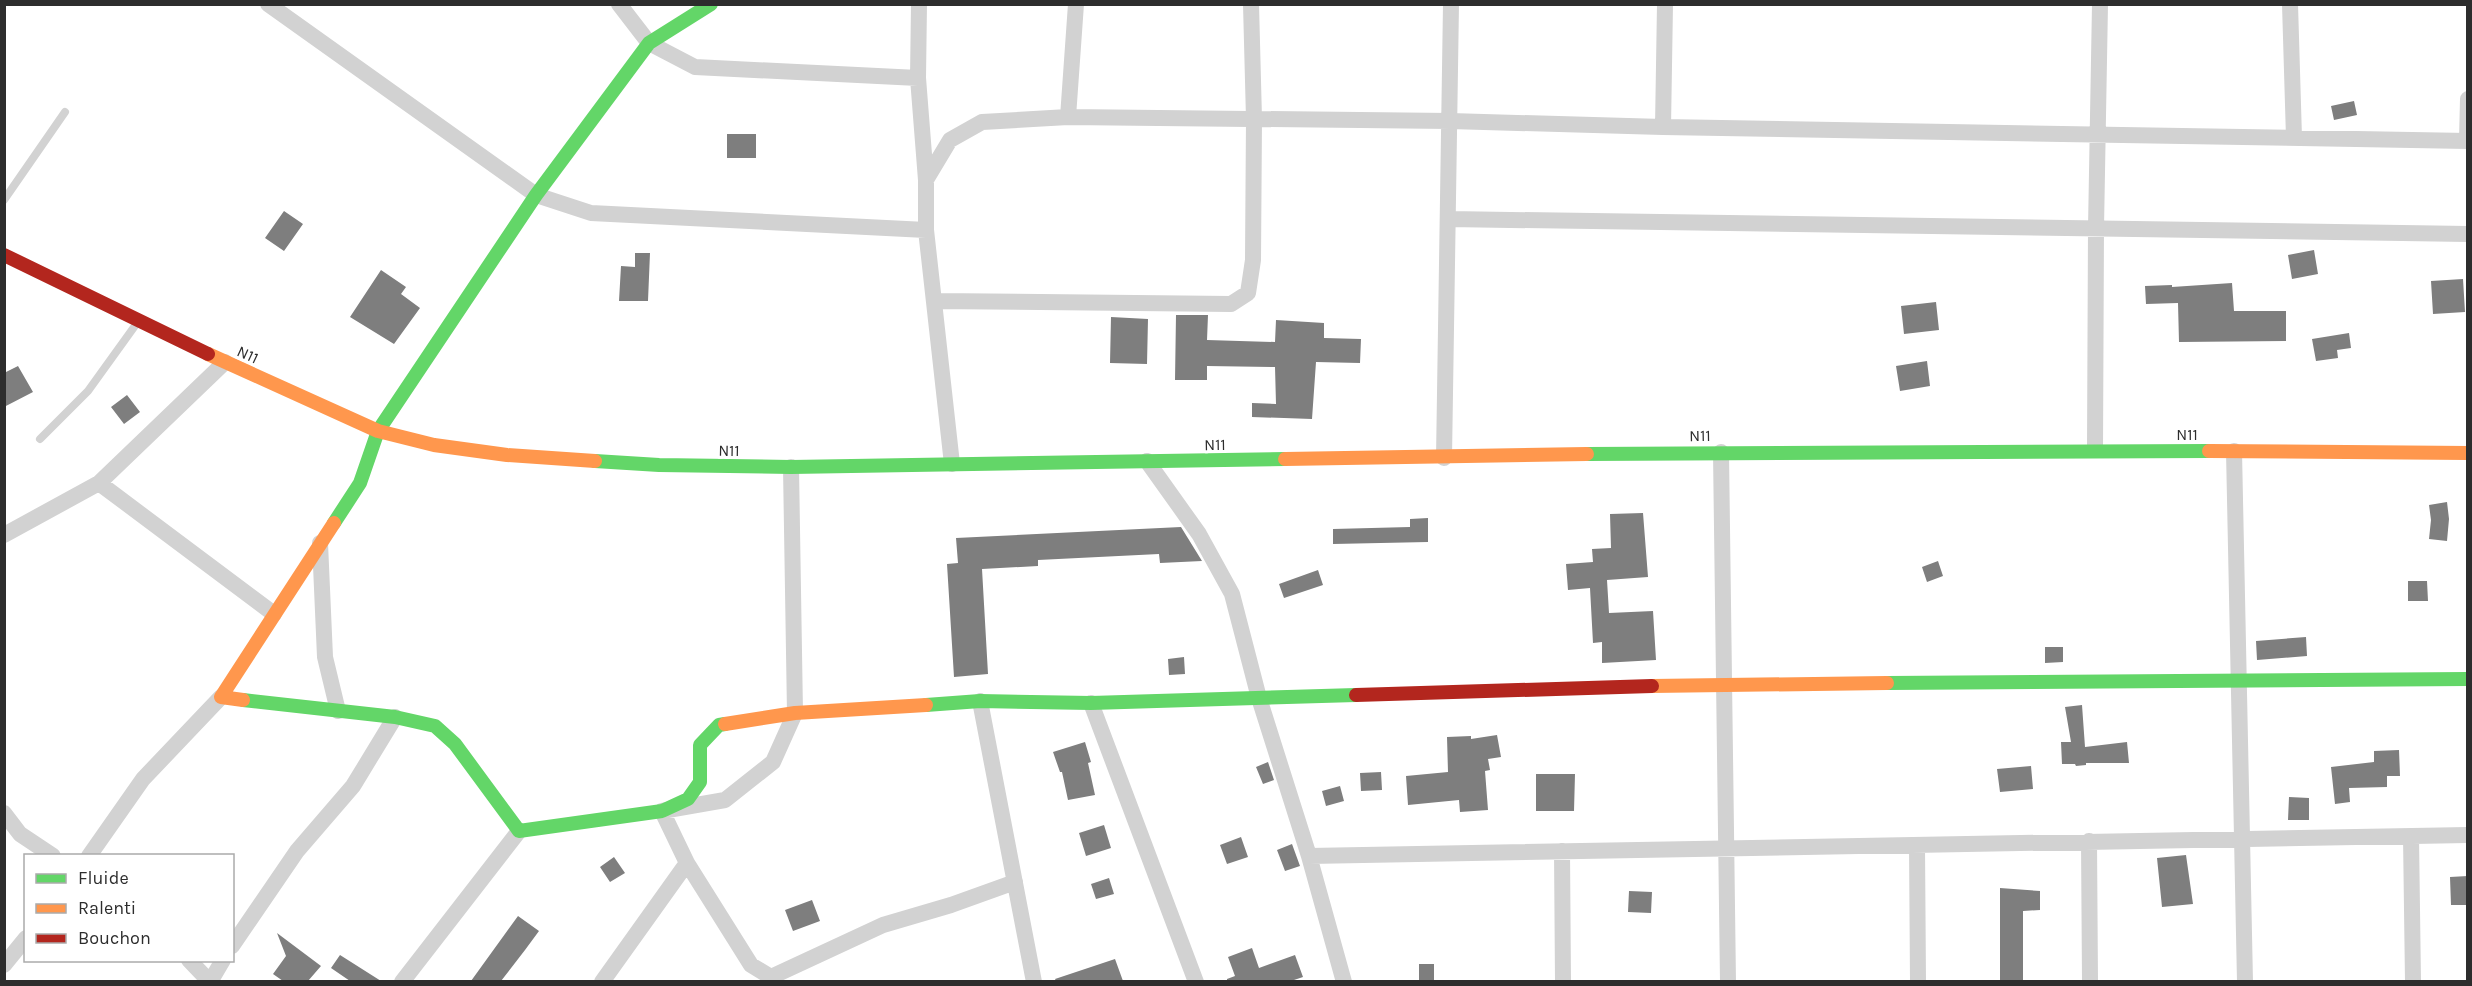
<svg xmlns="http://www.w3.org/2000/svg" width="2472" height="986" font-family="Karla,sans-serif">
<rect width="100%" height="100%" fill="#fff"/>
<path fill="#7e7e7e" d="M2354 101 2357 115 2334 120 2331 106Z
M727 134H756V158H727Z
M284 211 303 224 284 251 265 238Z
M2314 250 2318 274 2292 279 2288 255Z
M635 253H650L648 301H619L621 266 635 267Z
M381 270 406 287 401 294 420 308 394 344 350 317Z
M2463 279 2465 312 2433 314 2431 281Z
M2232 283 2234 311H2286V341L2179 342 2178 303 2146 304 2145 286 2172 285V287Z
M1936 302 1939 330 1904 334 1901 306Z
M1176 315H1208L1207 340 1275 342 1276 320 1324 323V338L1361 339 1360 363 1316 362 1312 419 1252 417V403L1276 404 1275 367 1207 366V380H1175Z
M1111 317 1148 319 1147 364 1110 363Z
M2349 333 2351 348 2337 350 2338 358 2316 361 2312 339Z
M1927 361 1930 386 1900 391 1896 366Z
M18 366 33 392 4 407V373Z
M127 395 140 412 124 424 111 407Z
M2447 502 2449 519 2447 541 2429 539 2431 520 2429 505Z
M1643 513 1648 577 1607 580 1609 613 1653 611 1656 660 1602 663V642L1593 643 1590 588 1568 590 1566 564 1593 562 1592 549 1611 548 1610 514Z
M1428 518V542L1333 544V529L1410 527V519Z
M1181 527 1202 561 1160 563 1159 554 1038 560V566L982 569 988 674 954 677 947 564 958 563 956 538Z
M1938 561 1943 576 1927 582 1922 567Z
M1318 570 1323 585 1284 598 1279 584Z
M2408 581H2427L2428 601H2408Z
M2306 637 2307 656 2257 660 2256 641Z
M2045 647H2063V662L2045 663Z
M1184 657 1185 674 1169 675 1168 659Z
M2082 705 2085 747 2127 742 2129 763H2086V765L2076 766 2075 764H2062L2061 742H2071L2065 707Z
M1497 735 1501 757 1488 759 1490 770 1485 771 1488 810 1460 812 1459 800 1408 805 1406 776 1448 772 1447 737 1471 736V739Z
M1085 742 1091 762 1088 763 1095 795 1068 800 1062 772H1060L1053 752Z
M2399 750 2400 776H2387V787L2349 788 2350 802 2335 804 2331 767 2374 762V751Z
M1268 762 1274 780 1263 784 1256 767Z
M2031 766 2033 789 2000 792 1997 769Z
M1381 772 1382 790 1361 791 1360 773Z
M1536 774H1575L1574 811H1536Z
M1340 786 1344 801 1326 806 1322 791Z
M2289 797 2309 798V820H2288Z
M1104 825 1111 848 1086 856 1079 833Z
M1241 837 1248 857 1227 864 1220 845Z
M1292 844 1300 866 1285 871 1277 850Z
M2186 855 2193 904 2162 907 2157 858Z
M614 857 625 873 610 882 600 867Z
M2468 876V905H2451L2450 877Z
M1109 878 1114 894 1096 899 1091 884Z
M2000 888 2040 891V910L2023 911V981H2000Z
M1629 891 1652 892 1651 913 1628 912Z
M812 900 820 921 793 931 785 910Z
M518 916 539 931 525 950 501 981H471Z
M277 933 321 966 308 981H283L273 974 286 956Z
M1252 948 1259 968 1295 955 1303 977 1291 981H1227V979L1235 976 1228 957Z
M340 955 381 981H350L331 968Z
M1115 959 1123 981H1056L1055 979Z
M1419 964H1434V981H1419Z"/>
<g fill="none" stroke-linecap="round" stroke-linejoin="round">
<path stroke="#d2d2d2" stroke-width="8" d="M4 200 65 112
M40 439 88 391 137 323"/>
<path stroke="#d2d2d2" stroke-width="16" d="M268 4 536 195 591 213 926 230
M619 4 649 43 695 67 918 78
M919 4 918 78 926 180
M2290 4 2294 138
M1068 117 1076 4
M1663 127 1665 4
M2467 141 2468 99
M1449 219 2468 234
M934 301 1231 304 1248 293 1253 260 1254 119 1251 4
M2095 450 2096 228 2100 4
M2234 451 2245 982
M1721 452 1728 982
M1444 458 1451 4
M1147 461 1199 534 1232 594 1259 698 1309 856 1344 982
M952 464 926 230V180L950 140 982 122 1068 117 1450 121 1663 127 2468 141
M791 467 795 713 773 762 725 800 662 811 687 863 751 965 771 977 883 925 951 905 1015 882
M99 483 274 614
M4 535 99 483 225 362
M320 543 325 657 338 711
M980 701 1034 982
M1091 703 1196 982
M4 813 20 834 53 856
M2411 836 2413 982
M2089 841 2090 982
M1917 846 1918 982
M1562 851 1563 982
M89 856 143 779 221 697
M1309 856 2468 835
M232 946 297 851 353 786 395 717
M189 960 210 982
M4 965 26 938
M210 982 223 960
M402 982 519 831
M602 982 687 863"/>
<path stroke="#63d668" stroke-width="14" d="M1587 454 2209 451
M595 461 659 465 791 467 1285 459
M334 523 360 483 378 431 536 195 649 43 711 4
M1887 683 2468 679
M243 700 395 717 435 726 455 744 519 831 662 811 688 799 700 782V745L719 725 725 724
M926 705 980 701 1091 703 1356 695"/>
<path stroke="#ff974d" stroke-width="14" d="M208 354 378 431 434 445 507 455 595 461
M2209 451 2468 453
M1285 459 1587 454
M1652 686 1887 683
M243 700 221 697 334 523
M725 724 795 713 926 705"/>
<path stroke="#b3261e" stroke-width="14" d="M4 255 208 354
M1356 695 1652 686"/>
</g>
<g text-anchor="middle" stroke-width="6" stroke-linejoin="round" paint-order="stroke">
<g font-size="16" fill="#2d2d2d" stroke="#fff">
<text transform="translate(248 354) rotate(25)" y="6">N11</text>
<text x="2187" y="440">N11</text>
<text transform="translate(1700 435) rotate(-1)" y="6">N11</text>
<text transform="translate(1215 444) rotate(-1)" y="6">N11</text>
<text transform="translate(729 450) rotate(1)" y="6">N11</text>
</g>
</g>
<rect width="2472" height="986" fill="none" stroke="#2d2d2d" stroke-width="12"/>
<rect x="24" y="854" width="210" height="108" fill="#ffffff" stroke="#ababab" stroke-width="1.5"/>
<rect x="36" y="874" width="30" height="9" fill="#63d668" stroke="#ababab" stroke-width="1.5"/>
<text x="78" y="884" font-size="18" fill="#2d2d2d">Fluide</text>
<rect x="36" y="904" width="30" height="9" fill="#ff974d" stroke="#ababab" stroke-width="1.5"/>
<text x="78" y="914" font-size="18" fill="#2d2d2d">Ralenti</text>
<rect x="36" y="934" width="30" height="9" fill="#b3261e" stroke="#ababab" stroke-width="1.5"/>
<text x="78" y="944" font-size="18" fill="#2d2d2d">Bouchon</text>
</svg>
